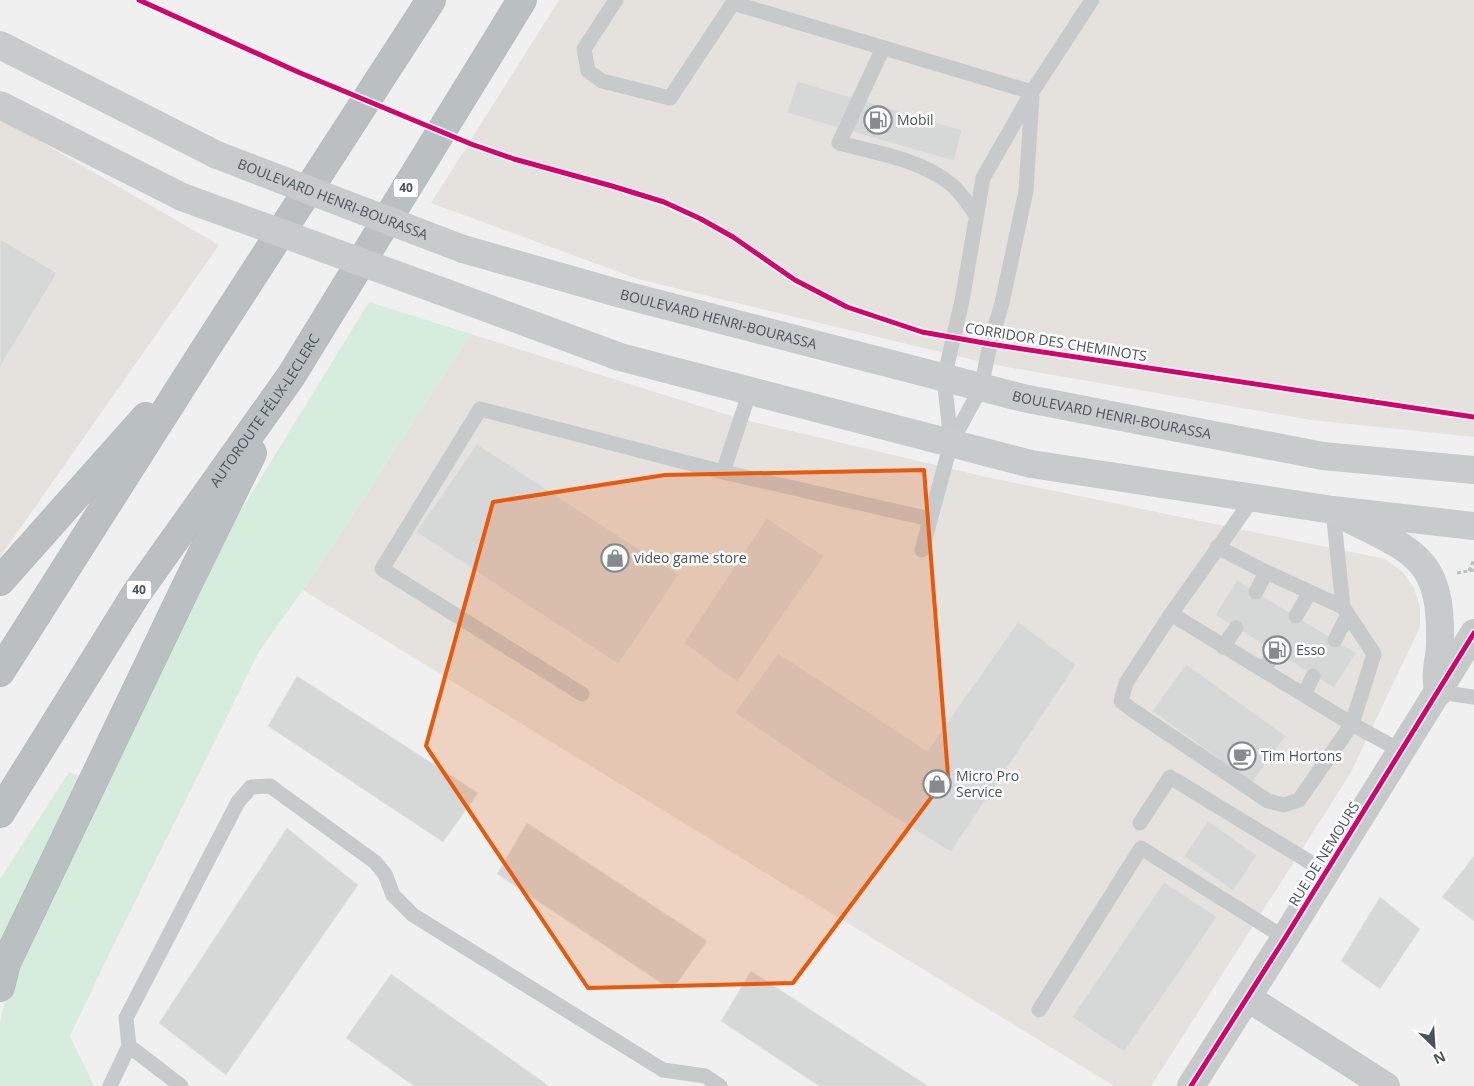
<svg xmlns="http://www.w3.org/2000/svg" width="1474" height="1086" font-family="'Open Sans',sans-serif">
<rect width="100%" height="100%" fill="#f0f0f0"/>
<path fill="#e5e2dd" d="M559 0H1474V437L1311 420 990 364 638 279 431 203Z
M0 118 219 245 0 557Z
M471 334 741 419 982 476 1385 559 1402 571 1414 588 1420 607V627L1350 774 1151 1086H1114L303 590Z"/>
<path fill="#d6eddd" d="M369 302 471 334 303 590 260 650 113 946 70 1036 94 1086H0V1025L2 1011 35 928 197 582Z
M69 772 83 778 0 965V879Z"/>
<path fill="#d6d8d8" stroke="#e1e2e3" d="M797 81 962 130 954 161 787 113Z
M0 239 57 273 0 367Z
M477 444 679 575 618 664 416 532Z
M767 518 824 556 737 682 684 643Z
M1237 580 1356 653 1334 688 1215 615Z
M1018 622 1076 665 951 852 833 779 735 713 778 653 927 751Z
M1186 664 1286 736 1252 783 1152 711Z
M297 676 478 793 443 842 268 726Z
M1208 821 1257 855 1233 891 1184 856Z
M527 823 707 941 672 990 497 874Z
M287 828 358 885 226 1075 159 1023Z
M1474 856V921L1442 897Z
M1164 882 1217 917 1124 1052 1072 1017Z
M1380 897 1420 929 1380 989 1341 961Z
M751 971 928 1086H819L721 1021Z
M391 974 549 1086H414L346 1038Z"/>
<g fill="none" stroke-linecap="round" stroke-linejoin="round">
<g stroke="#b5bbbe" stroke-width="30">
<g id="motorway">
<path d="M0 581 146 417"/>
<path d="M0 672 202 354 431 0"/>
<path id="s2" d="M0 813 136 594 291 376 522 0"/>
<path d="M0 987 6 963 187 585 252 453"/>
</g>
</g>
<path stroke="#b7c2be" stroke-width="3" stroke-dasharray="4 2.5" stroke-linecap="butt" d="M1469 571 1474 559
M1457 573 1474 570"/>
<path stroke="#c7cacb" stroke-width="15" d="M616 0 584 49 588 71 602 81 670 98 733 3 1032 92
M883 48 839 143C877 153 920 159 952 185 961 193 969 205 976 215
M951 443 944 378 962 301 983 178 1032 92 1092 0
M723 472 930 519
M1254 497 1171 614 1352 724 1401 751
M1217 547 1266 572 1343 607 1333 510
M922 550 951 443 981 388 990 344 1002 303 1026 191 1032 96
M1256 592 1266 572
M1171 614 1126 683 1121 701 1131 709 1268 801 1284 805 1299 800 1352 724 1374 654 1343 607
M1296 616 1310 592
M1335 640 1348 614
M1223 647 1236 628
M1263 670 1275 653
M1439 692 1474 697
M582 694 382 569 480 409 723 472 750 391
M1304 695 1313 676
M1140 823 1170 777 1326 872
M1039 1010 1141 848 1285 938
M110 1086 129 1046
M181 1086 129 1046 126 1018 238 802 251 787 270 786 375 862 385 874 393 895 413 915 663 1070 705 1076 720 1086"/>
<path stroke="#c7cacb" stroke-width="28" d="M1248 998 1386 1086"/>
<path stroke="#c7cacb" stroke-width="28" d="M1191 1086 1285 938 1474 633"/>
<g stroke="#c8cbcc" stroke-width="28">
<path d="M0 45 217 155"/>
<path d="M0 105 182 197"/>
<path id="s1" d="M463 249 621 294 1023 398 1323 456 1474 470"/>
<path d="M438 290 620 357 1031 464 1333 510 1474 526"/>
<path d="M1347 518C1415 552 1442 558 1440 643 1440 660 1433 675 1439 692"/>
</g>
<use href="#motorway" stroke="#babfc2" stroke-width="28"/>
<g stroke="#c8cbcc" stroke-width="28">
<path id="s3" d="M217 155 463 249"/>
<path d="M182 197 438 290"/>
</g>
<g stroke="#fff" stroke-width="8">
<path id="cycleway" d="M139 0 298 72 471 144 514 159 612 186 664 202 701 219 733 237 795 280 847 307 922 332 990 344 1474 417
M1191 1086 1285 938 1474 633"/>
</g>
<use href="#cycleway" stroke="#d6006c" stroke-width="5"/>
</g>
<path fill="#e8590c" fill-opacity="0.2" stroke="#e8590c" stroke-width="4" stroke-linejoin="round" d="M924 470 948 775 793 983 588 988 426 746 493 502 665 475Z"/>
<defs>
<g id="fuel-ring" transform="scale(1.4375)"><circle r="9.5" fill="#fff" stroke="#838b8e" stroke-width="1.5"/><path d="M-5.5-6h7V0h2V4h1.3V-2.5L3-4.5l.8-.8L6-3V5H2.5V1h-1V6h-7ZM-4.2-4.7v3.2H.2V-4.7Z" fill="#838b8e"/></g>
<g id="shop-ring" transform="scale(1.4375)"><circle r="9.5" fill="#fff" stroke="#838b8e" stroke-width="1.5"/><path d="M-5-2.5h2.3a2.7 3.5 0 0 1 5.4 0H5L5.5 6h-11ZM-1.5-2.5h3a1.5 2.3 0 0 0-3 0Z" fill="#838b8e"/></g>
<g id="cafe-ring" transform="scale(1.4375)"><circle r="9.5" fill="#fff" stroke="#838b8e" stroke-width="1.5"/><path d="M-5.5-4.5H6V0H3Q3 3.5 0 3.5H-2.5Q-5.5 3.5-5.5 0ZM3-3.2v2h1.7v-2ZM-6 4.5H4V6H-6Z" fill="#838b8e"/></g>
</defs>
<g fill-rule="evenodd">
<use href="#fuel-ring" x="878" y="120"/>
<use href="#shop-ring" x="615" y="558"/>
<use href="#fuel-ring" x="1277" y="650"/>
<use href="#cafe-ring" x="1242" y="756"/>
<use href="#shop-ring" x="937" y="784"/>
</g>
<g text-anchor="middle" stroke-width="5" stroke-linejoin="round" paint-order="stroke">
<g fill="#fff" stroke="#7f878c" stroke-width="1">
<rect x="393.5" y="178.5" width="25" height="19" rx="4"/>
<rect x="126.5" y="580.5" width="25" height="19" rx="4"/>
</g>
<g font-size="12" font-weight="bold" fill="#48545a">
<text x="406" y="192">40</text>
<text x="139" y="594">40</text>
</g>
<g font-size="14" fill="#48545a" stroke="#fff" text-anchor="start">
<text x="897" y="125">Mobil</text>
<text x="634" y="563">video game store</text>
<text x="1296" y="655">Esso</text>
<text x="1261" y="761">Tim Hortons</text>
<text x="956" y="781">Micro Pro<tspan x="956" dy="16">Service</tspan></text>
</g>
<g font-size="14" fill="#48545a" stroke="#fff">
<text dy="5" stroke="none"><textPath href="#s3" startOffset="124">BOULEVARD HENRI-BOURASSA</textPath></text>
<text dy="5" stroke="none"><textPath href="#s1" startOffset="265">BOULEVARD HENRI-BOURASSA</textPath></text>
<text transform="translate(1056 342) rotate(9)" y="5">CORRIDOR DES CHEMINOTS</text>
<text dy="5" stroke="none"><textPath href="#s2" startOffset="482">AUTOROUTE FÉLIX-LECLERC</textPath></text>
<text dy="5" stroke="none"><textPath href="#s1" startOffset="670">BOULEVARD HENRI-BOURASSA</textPath></text>
<text transform="translate(1324 854) rotate(-58)" y="5">RUE DE NEMOURS</text>
</g>
</g>
<g transform="translate(1434 1046) rotate(155)" stroke="#ffffff" stroke-width="4" paint-order="stroke">
<path d="M0-4L9 19L0 12L-9 19Z" fill="#48545a"/>
<text y="-8" font-size="14" font-weight="bold" text-anchor="middle" fill="#48545a">N</text>
</g>
</svg>
